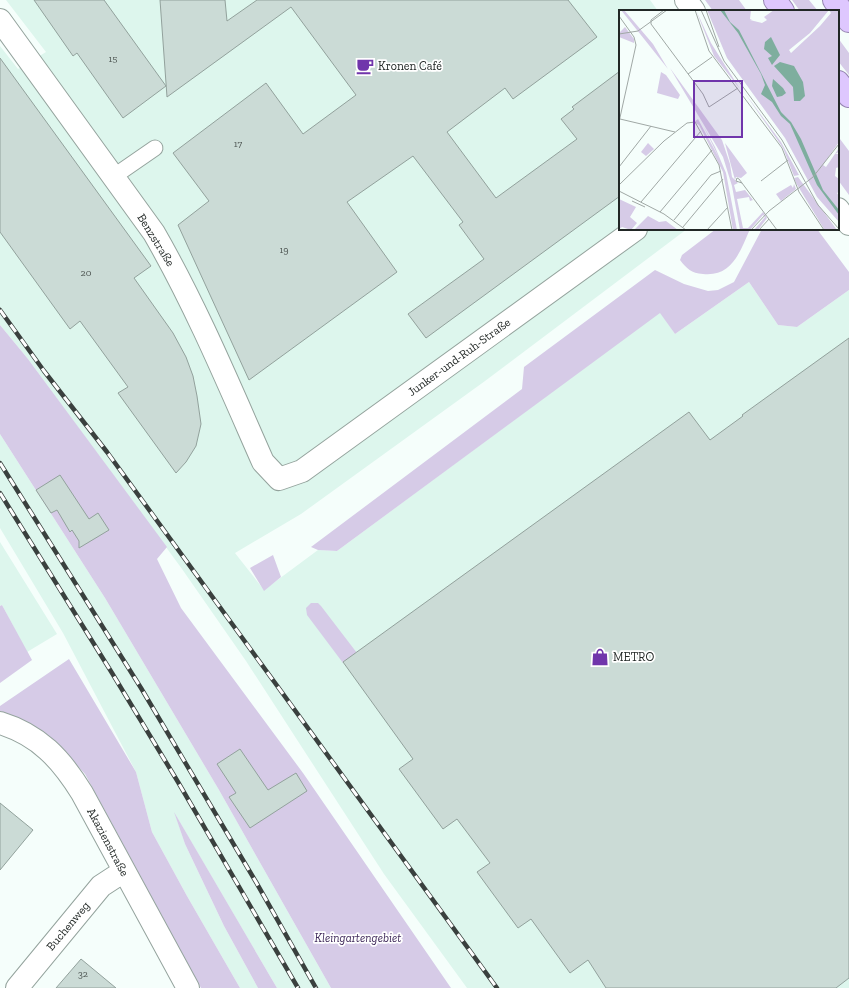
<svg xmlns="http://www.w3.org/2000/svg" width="849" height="988" font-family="'Zilla Slab',serif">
<rect width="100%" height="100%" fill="#f5fefb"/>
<path fill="#ddf6ed" d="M6 0H650L658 11H620V229H687L485 381 301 514 235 553 264 590 318 550 337 551 660 312 675 334 749 282 778 325 797 327 849 290V988H467L384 874 246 661 182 569 28 359 0 325V46L18 69 46 52Z
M0 434 105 598 219 790 331 988H277L175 814 185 844 224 926 258 988H240L187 896 152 832 136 772 63 633 0 528Z
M0 542 57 634 27 652 2 605 0 606Z"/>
<path fill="#d6cbe7" d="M705 0H739L747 11H713Z
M792 0H809L818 11H800Z
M838 38 849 53V75L838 61Z
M840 139 849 151V195L838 180V141Z
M716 229H750C740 252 732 277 703 274 691 273 687 269 680 260L682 255Z
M762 229H817L849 272V290L797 327 778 325 749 282 675 334 660 313 337 551 318 550 311 547 522 389 524 367 655 270 684 284 708 291 718 290 734 282Z
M0 325 28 359 167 547 157 559 181 608 303 773 451 988H331L219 790 105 598 0 434Z
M273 555 281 577 264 591 250 568Z
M311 603H318L321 606 357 653 343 663 307 615 306 608Z
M2 605 32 660 0 683V606Z
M69 659 136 772 152 832 187 896 240 988H201L85 774C61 748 34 723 0 711V706Z
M174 812 177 817 277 988H258L224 926 185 844Z"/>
<path fill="#cbdbd6" stroke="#92a19c" d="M34 0H104L166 86 123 118 77 53 73 56Z
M160 0H225L227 21 257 0H568L597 37 513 99 505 88 447 132 496 198 577 139 561 119 574 109 572 107 620 71V196L426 338 408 314 484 259 459 225 463 222 413 156 347 202 397 272 249 380 178 225 209 201 173 153 266 83 303 134 356 95 291 7 167 97Z
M0 58 151 266 134 278 173 333 186 357 193 376 197 396 201 424 196 446 186 462 176 473 118 393 128 387 80 321 70 329 0 232Z
M849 338V978L836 988H606L588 960 570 973 531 919 518 928 477 872 490 863 457 819 443 829 399 769 413 759 343 662 689 412 710 440 743 416 742 415Z
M60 475 89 519 98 513 109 530 79 548V541L72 530 70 532 57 510 51 513 36 490Z
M240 749 268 790 296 773 307 791 250 828 229 797 236 793 217 764Z
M0 803 33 830 0 870Z
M81 959 116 988H56Z"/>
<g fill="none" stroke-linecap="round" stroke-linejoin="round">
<g stroke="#94a39d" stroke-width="17">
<path id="service" d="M113 177 155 148"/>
</g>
<g stroke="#94a39d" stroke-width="24">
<path id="minor" d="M686 0 694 11
M0 20 154 233C196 306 229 385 263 462L279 479 302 471 636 229
M838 209 849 224
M0 723C39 735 61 759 82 793L188 988
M17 988 101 886 124 871"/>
</g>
<g stroke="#9686b1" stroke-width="24">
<path id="trunk" d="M775 0 783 11
M834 0 849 21
M838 82 849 96"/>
</g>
<use href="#service" stroke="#fff" stroke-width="15"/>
<use href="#minor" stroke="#fff" stroke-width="22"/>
<use href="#trunk" stroke="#dec7fe" stroke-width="22"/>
<g stroke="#3a403e" stroke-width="4.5">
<path id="rail" d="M0 310 44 371 107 452 497 988
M0 463 141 688 256 882 316 988
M0 493 112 673 178 782 298 988"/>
</g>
<use href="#rail" stroke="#fff" stroke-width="3" stroke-dasharray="9" stroke-linecap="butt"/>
</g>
<defs>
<g id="cafe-bare" transform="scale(1.38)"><path d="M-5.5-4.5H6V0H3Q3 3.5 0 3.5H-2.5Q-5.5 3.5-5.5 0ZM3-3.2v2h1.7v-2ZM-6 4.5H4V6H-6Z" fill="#7035ab" stroke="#fff" stroke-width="2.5" paint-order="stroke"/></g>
<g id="shop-bare" transform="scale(1.38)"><path d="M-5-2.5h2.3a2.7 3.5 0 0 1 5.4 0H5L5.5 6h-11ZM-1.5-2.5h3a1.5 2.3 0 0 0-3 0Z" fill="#7035ab" stroke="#fff" stroke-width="2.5" paint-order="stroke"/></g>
</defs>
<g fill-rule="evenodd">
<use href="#cafe-bare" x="365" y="66"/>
<use href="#shop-bare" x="600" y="657"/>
</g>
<g text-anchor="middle" stroke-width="3.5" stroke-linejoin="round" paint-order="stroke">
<g font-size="10" fill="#4c5451">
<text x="113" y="62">15</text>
<text x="238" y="147">17</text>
<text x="284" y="253">19</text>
<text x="86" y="276">20</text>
<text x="83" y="977">32</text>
</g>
<g font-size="12" fill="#212725" stroke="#fff" text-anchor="start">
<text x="378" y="70">Kronen Café</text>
<text x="613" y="661">METRO</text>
</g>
<g font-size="12" fill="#212725" stroke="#fff">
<text transform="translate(156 240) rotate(58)" y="4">Benzstraße</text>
<text transform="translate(459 357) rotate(-36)" y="4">Junker-und-Ruh-Straße</text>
<text transform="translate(108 842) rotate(62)" y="4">Akazienstraße</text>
<text transform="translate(68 926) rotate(-50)" y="4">Buchenweg</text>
</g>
<g font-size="12" font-style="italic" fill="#3f295a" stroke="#fff">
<text x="358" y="942">Kleingartengebiet</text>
</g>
</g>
<g transform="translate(619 10)">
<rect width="220" height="220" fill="#f5fefb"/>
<path d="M2 0H5L34 34 49 59ZM77 0 92 33 121 79 95 46ZM88 0H132L131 9 133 10H131L130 5 131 10 143 13 148 10 145 7 155 0H220V132L204 155 207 157 220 138V142L216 144H220V157L217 158 216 166 220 169V182L218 183 220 186V212L198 187 166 128 108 48ZM210 0 212 3 201 16 172 43 170 40 191 23ZM6 17 15 29V33L0 27V23ZM51 58 103 130 111 154 113 167 119 173 115 175 117 182 126 180 134 190 131 191 130 187 118 189 124 218H129L144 202 148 208 139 220H135L146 207 144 205 131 220H121L113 176 104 147ZM42 62 47 65 61 85 59 89 38 83ZM123 79 162 132 180 165 175 166 164 138ZM79 109 100 148 85 117 96 137 107 163 118 220H114L104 162 80 115 75 112ZM29 133 35 139 27 146 22 142ZM106 133 128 163 122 168 117 167 116 170ZM179 167 218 220 205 219 177 173 175 168ZM175 174 177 179 162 191 157 184 172 175 174 178ZM0 189 17 197 11 207 18 213 12 220 3 217 0 219ZM29 206 40 212 47 211 59 220H15Z" fill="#d6cbe7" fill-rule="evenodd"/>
<path d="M101 0H105L111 12 120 20 162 102 172 112 182 129 204 180 220 200V205L198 175 171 114 162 106 153 92 142 84 146 75 142 64 119 23ZM152 27 161 45 153 55 149 48 153 46 145 39 146 32ZM161 52 175 56 184 72 186 86 181 91H175L174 77 155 56ZM154 69 164 78 167 83 163 86 158 87 153 76Z" fill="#7eae9e"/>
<path fill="none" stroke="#a0a8a5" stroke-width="1" d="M45 0 32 10V14L84 84 90 97 119 78M76 0 90 41 163 138 180 182 205 220M82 0 105 51 163 130 199 195 220 219M87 0 100 37M0 6 15 27 17 35 0 112M0 24 19 21 48 0M69 64 93 47M1 109 56 122M0 157 32 116M118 168 120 169 123 173 117 171ZM142 171 169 150M123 173 158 220M0 175 45 131 68 113 76 112 100 155 113 220M0 181 45 204 67 220M13 191 26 197M22 192 82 121M41 202 93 140M55 210 92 165 102 161M64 217 104 169M88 220 109 197M132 220 150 201 194 167 220 134M140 220 150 209"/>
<path fill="#7035ab" fill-opacity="0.15" stroke="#7035ab" stroke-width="2" d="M75 71H123V127H75Z"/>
<rect width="220" height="220" fill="none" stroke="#212725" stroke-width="2"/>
</g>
</svg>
